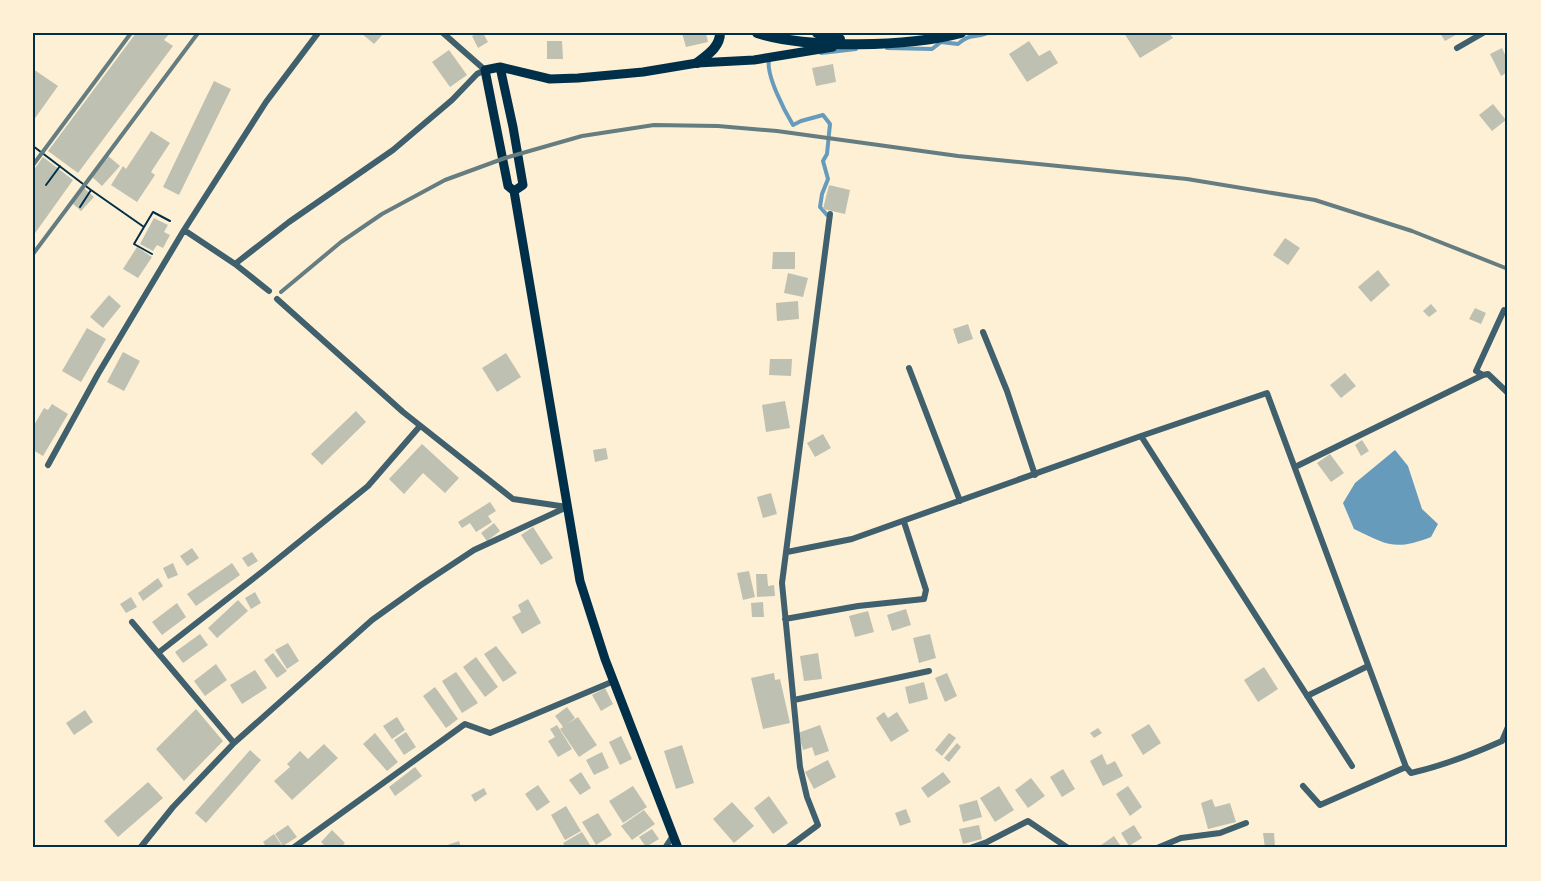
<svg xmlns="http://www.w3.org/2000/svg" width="1541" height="881" font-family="Jost,sans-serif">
<rect width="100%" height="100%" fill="#fdf0d5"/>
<path fill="#669bbc" d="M1395 450 1408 466 1422 509 1438 524 1431 537C1395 551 1387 545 1354 529L1343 503 1355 483Z"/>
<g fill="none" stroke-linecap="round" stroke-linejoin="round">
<path stroke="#669bbc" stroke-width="4" d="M887 48 932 49 941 42 958 44C973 32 973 39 988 33
M821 53 856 49
M769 60C766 75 784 110 793 125L801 121 823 115 830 124 827 154 823 161 828 179 822 194 820 207 827 215"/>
</g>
<path fill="#bec0b2" d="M136 33H170L164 40 173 46 78 173 48 151Z
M361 33H384L374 44Z
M478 33H483L488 42 478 48 472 36Z
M682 33H706L708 42 686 47Z
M1124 33H1169L1173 38 1140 58Z
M1440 33H1459L1445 41Z
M547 41H562L563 59H547Z
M1029 41 1039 56 1050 50 1058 63 1027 82 1009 54Z
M1502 48 1508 61V72L1501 76 1490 54Z
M449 50 467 75 450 87 432 62Z
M833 64 836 82 816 86 812 68Z
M33 69 58 86 33 121Z
M214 81 231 89 179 195 163 187Z
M1493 104 1506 120 1492 131 1479 115Z
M151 131 170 143 151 172 155 175 137 202 111 185 123 166 126 169Z
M107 155 120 166 102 186 90 175Z
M43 157 73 180 33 236V171Z
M829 185 850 190 845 214 823 209Z
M84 188 94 197 81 211 71 202Z
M154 218 168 225 164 232 170 235 163 248 157 245 153 251 140 244Z
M1285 238 1300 248 1288 265 1273 255Z
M137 247 152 257 138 278 123 269Z
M773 252H795V269H772Z
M1378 270 1390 285 1371 302 1358 287Z
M788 273 808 278 803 297 784 293Z
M109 295 121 306 103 328 90 317Z
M798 301 799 319 777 321 776 303Z
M1431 304 1437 311 1429 317 1423 311Z
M1475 308 1486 313 1481 324 1469 319Z
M968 324 973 339 958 344 953 329Z
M87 328 106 339 81 382 62 371Z
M123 352 140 361 124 391 107 382Z
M506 353 521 377 497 392 482 368Z
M770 359H792L791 376 769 375Z
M1345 373 1356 386 1341 398 1330 385Z
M785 401 790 428 766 432 762 405Z
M52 404 68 414 43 456 33 450V427L44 408 48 410Z
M356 411 366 422 322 465 311 454Z
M823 434 831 448 815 457 807 443Z
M1362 440 1369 451 1361 456 1355 445Z
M422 444 459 478 445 493 423 473 404 494 389 479Z
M606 448 608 459 595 462 593 450Z
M1330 454 1344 473 1331 482 1317 463Z
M771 493 777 514 763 518 757 497Z
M490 502 496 511 488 516 492 522 476 532 470 523 462 528 458 522Z
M494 523 500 531 487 541 481 533Z
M533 527 553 558 541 565 521 535Z
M192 548 199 558 187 566 180 556Z
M252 552 258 561 248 567 242 558Z
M173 563 178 575 168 579 163 568Z
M232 563 240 575 196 606 187 594Z
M749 571 755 597 743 600 737 573Z
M756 574H767L768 586 774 585 775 596 757 597Z
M158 578 163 586 143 601 138 593Z
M255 592 261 603 251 609 245 598Z
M131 597 137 607 126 613 120 604Z
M528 599 541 623 522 634 512 617 521 612 518 605Z
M238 600 248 611 217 638 208 628Z
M763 602 764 617H752L751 603Z
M177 603 186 617 162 635 152 622Z
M906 609 911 625 892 631 887 615Z
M868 611 874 632 855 637 849 616Z
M200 634 208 645 183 663 175 652Z
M930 634 936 658 919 663 913 638Z
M288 643 299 661 287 669 275 650Z
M496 646 517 673 503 682 484 654Z
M273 653 287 671 277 678 264 660Z
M818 653 822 679 804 681 800 656Z
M476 657 498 687 485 697 463 667Z
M216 664 227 680 205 696 194 681Z
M1264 667 1278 689 1258 702 1244 680Z
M255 670 267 688 242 704 230 685Z
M456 672 478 703 462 713 442 681Z
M774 673 775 680 780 679 790 723 763 729 751 678Z
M947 673 957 696 945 702 935 678Z
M924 682 928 699 909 704 905 687Z
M435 687 458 719 446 728 423 696Z
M605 688 613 704 601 711 592 695Z
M567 707 575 718 567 724 578 717 597 745 579 757 560 729 563 727 555 716Z
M196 709 223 741 184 781 156 749Z
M85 710 93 722 74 735 66 723Z
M884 712 888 718 897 712 909 731 891 742 876 718Z
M397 717 405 730 392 739 383 726Z
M1149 724 1161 743 1143 755 1131 735Z
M557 725 572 749 558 757 548 741 555 737 550 729Z
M820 725 829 751 815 756 812 747 803 750 798 733Z
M1098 728 1102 733 1094 738 1090 733Z
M406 732 416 747 404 755 394 740Z
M375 733 398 762 387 771 363 744Z
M949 733 956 738 942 756 935 750Z
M621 736 632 759 620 765 609 742Z
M957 743 961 747 949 762 944 758Z
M324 744 338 758 292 800 274 781 290 767 287 764 300 751 308 759Z
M682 745 694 783 676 789 664 751Z
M250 750 261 760 206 823 195 813Z
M602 752 609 768 594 775 586 760Z
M1102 754 1107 765 1115 761 1123 776 1103 786 1090 761Z
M828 760 836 777 814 789 805 772Z
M415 767 422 776 395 796 389 787Z
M1063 769 1075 789 1062 797 1050 777Z
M581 772 591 788 580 795 569 780Z
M943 772 951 782 928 798 921 788Z
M1031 778 1045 796 1028 808 1015 790Z
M148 782 163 798 118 837 104 821Z
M538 785 550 802 537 811 525 794Z
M633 786 647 807 623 823 609 801Z
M999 786 1014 810 995 822 980 798Z
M1128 786 1142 807 1130 816 1116 794Z
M484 788 487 794 475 802 471 795Z
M769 796 788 823 773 834 754 808Z
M1212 799 1215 807 1230 803 1236 822 1208 829 1201 803Z
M977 800 982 817 963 822 959 805Z
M732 802 754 826 734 843 713 819Z
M566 806 581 831 565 840 551 815Z
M906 809 911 822 900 826 895 813Z
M644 810 655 824 632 840 621 826Z
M598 813 612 835 596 845 582 822Z
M288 825 297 837 283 846 275 834Z
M979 825 982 839 963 844 959 829Z
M1134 825 1142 838 1129 846 1121 833Z
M652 829 659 839 646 847 639 837Z
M332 830 345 843 340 848H327L321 842Z
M582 832 592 848H566L563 843Z
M1263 833H1274L1275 847 1265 848Z
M274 834 283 847 282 848H267L263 842Z
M1114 836 1122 848H1097Z
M459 841 461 848H439Z"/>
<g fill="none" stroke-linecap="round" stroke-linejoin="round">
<path stroke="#003049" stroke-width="2" d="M33 146 91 190 144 227 153 212 170 221
M46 185 60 166
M80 207 91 190
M144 227 134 244 152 254"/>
<path stroke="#3f606c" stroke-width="6" d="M1457 48 1483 33
M235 264 184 230 266 102 318 33
M269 291 235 264 289 222 393 150 452 100 477 74 485 70 443 33
M277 299 403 412 513 499 567 507
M983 332 1007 391 1035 475
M909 368 960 501
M1483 375 1476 371 1504 310
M1141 436 1267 393 1406 767 1411 773C1442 766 1473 754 1502 741L1508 727
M48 465 98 374 184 230
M1295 467 1483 375 1488 374 1508 393
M787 552 852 539 1141 436 1352 766
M785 619 858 606 924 599 926 590 904 522
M132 622 234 743 372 620 421 585 474 550 567 507
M158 653 263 571 368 486 420 426
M1307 696 1368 666
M794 700 929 671
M1303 786 1320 805 1406 767
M140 848 173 807 234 743
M293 848 465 724 490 733 614 681
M665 848 673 836
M787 848 818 825 807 797 800 767 782 583 830 214
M970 848 987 842 1028 821 1068 848
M1157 848 1181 838 1220 833 1246 823"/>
<path stroke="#003049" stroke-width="9" d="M500 67 513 127 523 185 514 191
M678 848 605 659 580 581 514 191 508 186 485 70 500 67 550 79 578 78 643 72 697 63 754 60 833 47"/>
<path stroke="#003049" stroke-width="10" d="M757 33C809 49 908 47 961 33
M817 33 840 39
M697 63C707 55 720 47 720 33"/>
<path stroke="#657d81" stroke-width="4" d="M33 165 131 33
M33 254 198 33
M281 292 341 242 382 214 445 180 505 158 582 136 654 125 718 126 777 131 958 156 1187 179 1315 200 1412 231 1508 269"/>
</g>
<rect width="1541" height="881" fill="none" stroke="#fdf0d5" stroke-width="69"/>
<rect x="34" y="34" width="1472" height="812" fill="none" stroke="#003049" stroke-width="2"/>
</svg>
